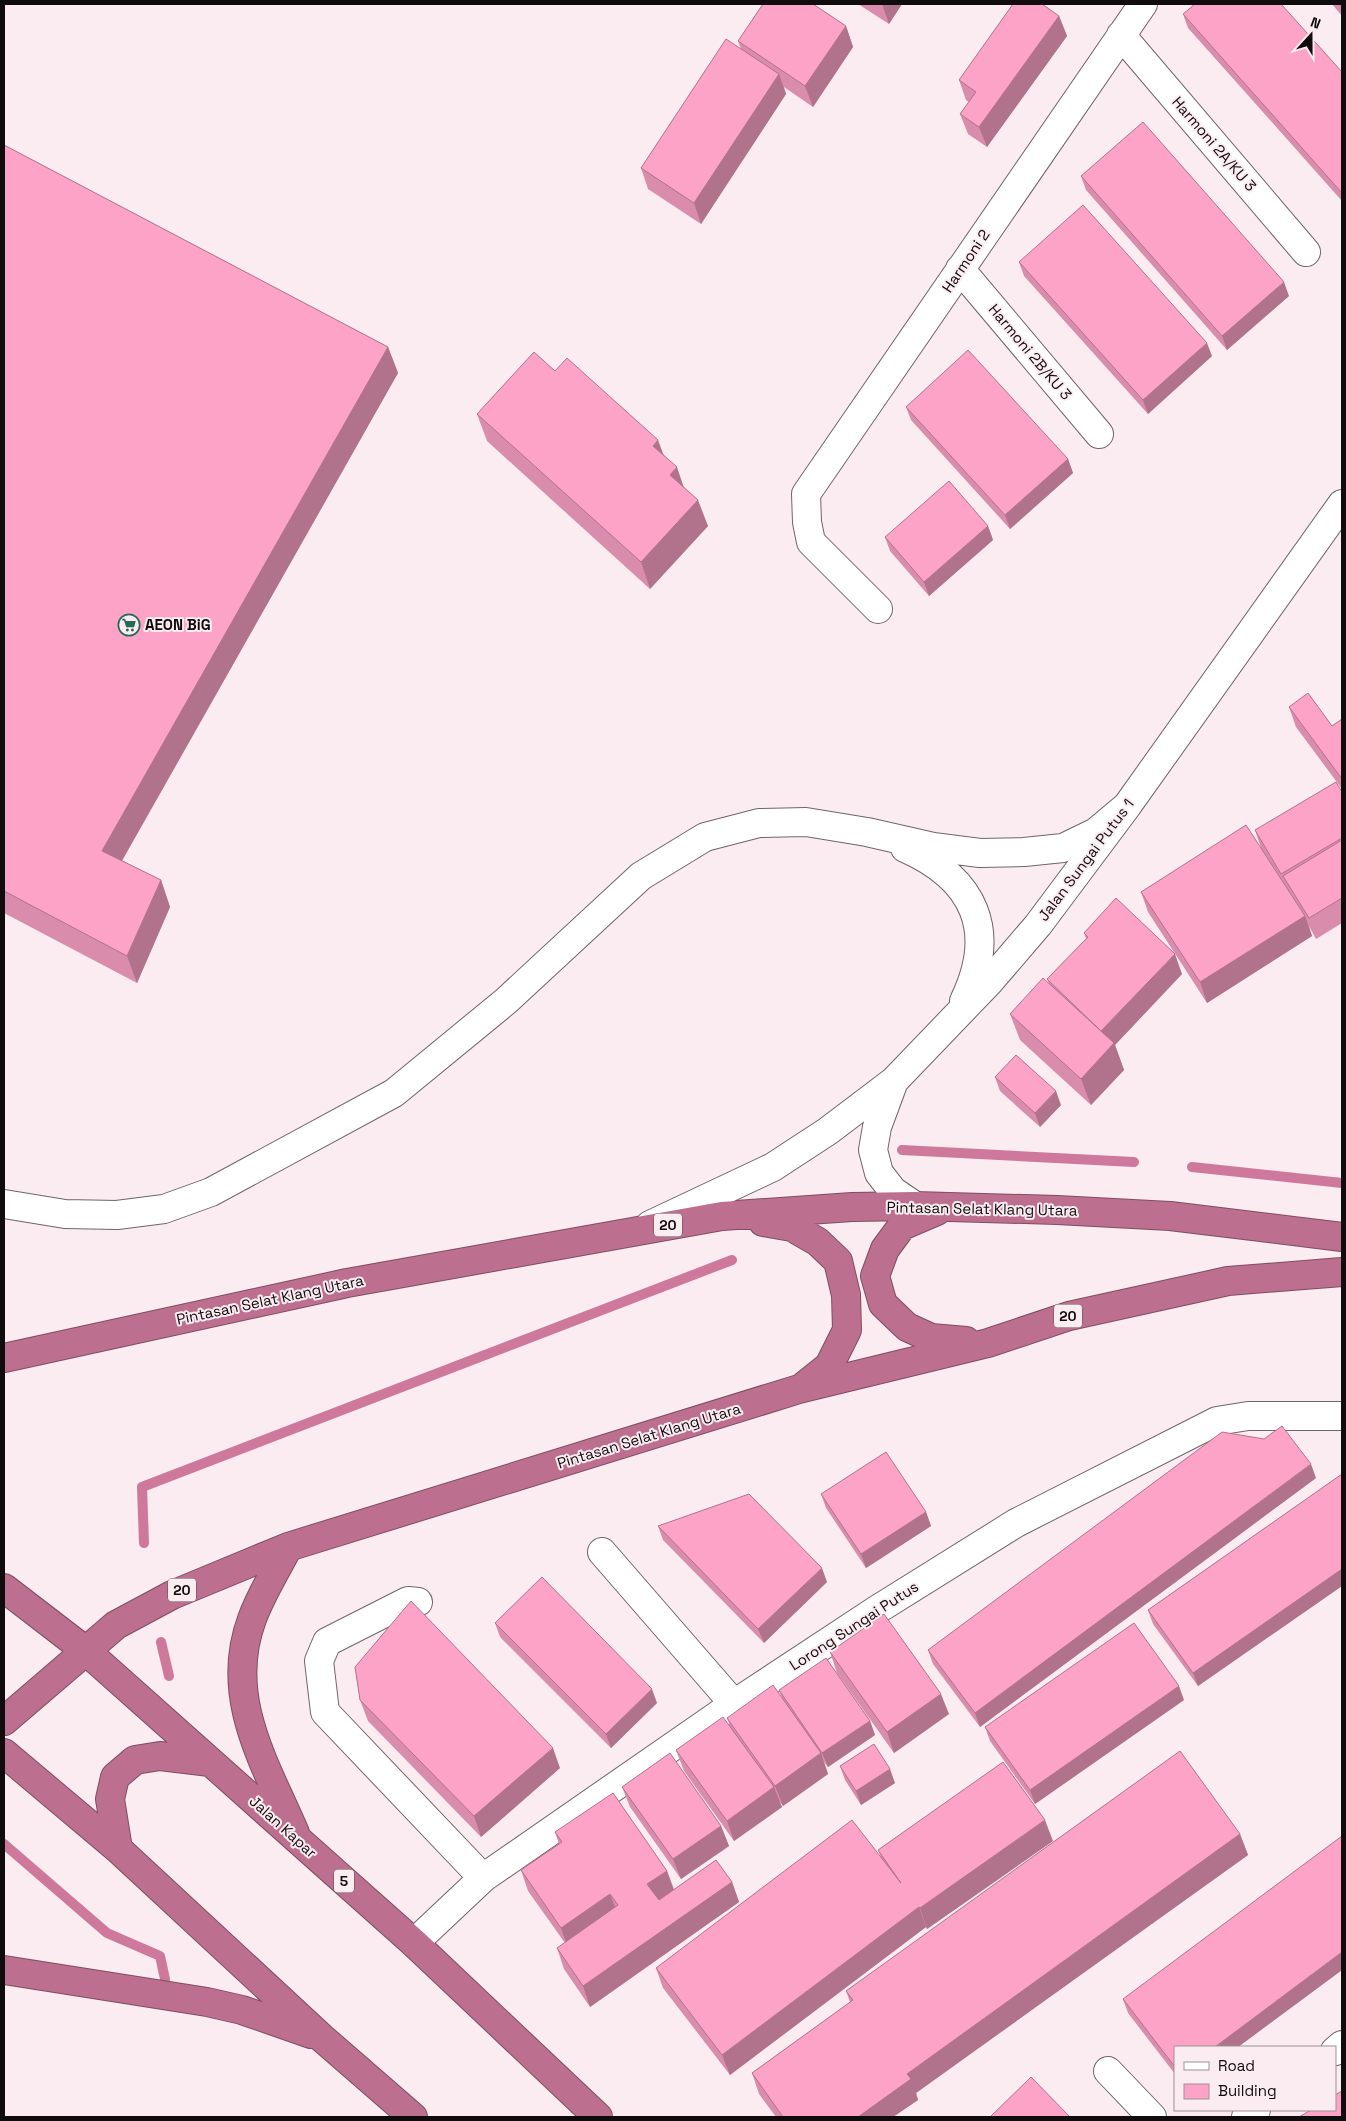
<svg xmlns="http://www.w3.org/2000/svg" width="1346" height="2121" font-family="'Space Grotesk',sans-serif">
<rect width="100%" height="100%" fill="#fbecf1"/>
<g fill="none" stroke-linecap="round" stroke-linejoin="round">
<path stroke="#ce789c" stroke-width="10" d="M902 1150 1134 1162
M1192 1167 1342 1183
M144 1543 142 1487 732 1260
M161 1642 169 1676
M4 1844 107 1933 160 1956 165 1979"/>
<g stroke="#716469" stroke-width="30">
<path id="minor" d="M1121 35 1306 252
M960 269 1099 434
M878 609 811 542 807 522 806 494 1143 4
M905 848C975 879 998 931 964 1001
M4 1204 65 1214 117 1215 164 1209 211 1192 394 1093 506 1001 641 876 705 837 759 823 806 822 867 832 933 847 980 853 1024 852 1063 848 1096 832 1127 806
M915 1206 893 1191 879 1173 873 1150 877 1127 894 1081 990 981 1038 925 1127 806 1342 504
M650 1225 773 1167 828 1131 894 1081
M602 1552 734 1704
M418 1602 408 1601 327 1642 319 1661 325 1712 483 1878
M414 1943 483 1878 734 1704 875 1611 1016 1523 1217 1421 1248 1416H1342
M1335 2051 1342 2045
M1108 2071 1152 2117
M1246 2117 1256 2110"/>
</g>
<g stroke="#804c62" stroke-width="30">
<path id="highway" d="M937 1211 902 1226 885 1249 875 1276 883 1304 907 1327 931 1338 966 1341
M763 1222 792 1227 818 1242 838 1261 846 1295 847 1330 829 1366 804 1386
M4 1358 347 1283 722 1216 852 1207 915 1206 1057 1210 1170 1216 1342 1237
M288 1547C276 1571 261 1594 252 1619 223 1697 265 1763 295 1833
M4 1588 86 1651 414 1943 598 2117
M4 1721 116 1625 172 1595 288 1547 799 1389 988 1343 1069 1316 1228 1281 1342 1272
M4 1753 118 1849 322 2038 413 2117
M118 1849 110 1799 115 1777 135 1760 160 1756 210 1762
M4 1970 207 2002 242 2010 311 2034"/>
</g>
<use href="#minor" stroke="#fff" stroke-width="28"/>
<use href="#highway" stroke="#bd6f8f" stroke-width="28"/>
</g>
<path fill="#da8cac" d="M858 4H902L889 24Z
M1332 4H1342V16Z
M1183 14 1342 72V201L1188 28Z
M1059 16 1067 36 987 147 968 134 960 114 969 102 966 100 959 80Z
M846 26 853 47 813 107 784 87 786 94 701 224 648 189 641 168 741 49 738 41Z
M4 145 388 347 398 373 122 861 161 880 170 907 137 983 4 913Z
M1081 176 1289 296 1227 350 1086 190Z
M1019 262 1212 356 1148 414 1024 276Z
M555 371 664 455 708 526 650 589 487 441 477 414Z
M906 407 1068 459 1073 473 1010 529 911 420Z
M988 526 993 540 929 596 890 551 885 537Z
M1289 707 1332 726 1342 719V789L1296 727Z
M1342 792V923L1316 939 1309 926 1312 936 1207 1003 1148 912 1141 892 1261 848 1255 830Z
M1084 933 1182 974 1115 1045 1124 1070 1091 1105 1020 1040 1010 1014 1049 984 1047 979 1086 939Z
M995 1077 1061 1105 1040 1127 1000 1091Z
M1342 1474V1586L1198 1686 1153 1624 1148 1610Z
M1316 1478 980 1727 933 1664 928 1650Z
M821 1494 926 1512 931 1526 866 1568 826 1508Z
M658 1526 827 1582 764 1643 663 1540Z
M495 1623 657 1703 611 1748 500 1637Z
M830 1652 949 1714 894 1753 837 1673Z
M779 1690 870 1721 875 1735 828 1767 824 1762 828 1774 783 1806 779 1801 782 1807 734 1841 684 1771 676 1750 730 1726 727 1718 782 1698Z
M360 1700 560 1768 481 1837 368 1721Z
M1184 1700 1035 1804 990 1741 985 1727Z
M840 1766 895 1783 861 1805 845 1780Z
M622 1787 721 1826 729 1846 681 1879 630 1807Z
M555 1832 667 1871 674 1889 732 1882 739 1902 590 2007 564 1969 557 1948 565 1943 528 1891 521 1870 559 1844Z
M1240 1834 1248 1855 916 2093 918 2100 893 2117H776L759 2094 752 2073 850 2002 846 1991Z
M1053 1841 927 1929 926 1927 730 2075 663 1988 656 1968 881 1857 878 1850Z
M1342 1970 1238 2047H1175V2074L1128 2013 1123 1999Z"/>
<path fill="#b1728c" d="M882 4H902L889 24Z
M1059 16 1067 36 987 147 979 127Z
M846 26 853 47 813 107 805 86Z
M779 74 786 94 701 224 694 203Z
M1284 282 1289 296 1227 350 1222 336Z
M1207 343 1212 356 1148 414 1143 400Z
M388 347 398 373 112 878 102 851Z
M658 440 668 467 653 446Z
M1068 459 1073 473 1010 529 1005 515Z
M677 467 686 494 670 475Z
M698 500 708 526 650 589 641 562Z
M988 526 993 540 929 596 924 582Z
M161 880 170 907 137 983 127 956Z
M1305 916 1312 936 1207 1003 1200 982Z
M1175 954 1182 974 1115 1045 1124 1070 1091 1105 1081 1079 1108 1049 1101 1031Z
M1056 1091 1061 1105 1040 1127 1035 1113Z
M1311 1464 1316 1478 980 1727 975 1713Z
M926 1512 931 1526 866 1568 861 1554Z
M822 1568 827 1582 764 1643 758 1629Z
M1342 1569V1586L1198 1686 1193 1673Z
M1179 1686 1184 1700 1035 1804 1030 1790Z
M652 1689 657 1703 611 1748 606 1734Z
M941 1694 949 1714 894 1753 887 1732Z
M870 1721 875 1735 828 1767 822 1753Z
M553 1748 560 1768 481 1837 474 1816Z
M821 1753 828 1774 783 1806 775 1786Z
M890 1769 895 1783 861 1805 856 1791Z
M774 1787 782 1807 734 1841 727 1821Z
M1045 1820 1053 1841 927 1929 920 1908Z
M721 1826 729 1846 681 1879 673 1859Z
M1240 1834 1248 1855 916 2093 918 2100 893 2117H858L907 2074Z
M667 1871 674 1891 655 1905 647 1884Z
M732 1882 739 1902 590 2007 583 1986Z
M610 1894 618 1915 568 1948 561 1928Z
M919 1907 926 1927 730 2075 722 2055Z
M1342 1952V1970L1238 2047H1215Z"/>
<path fill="#fda3c8" stroke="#b1728c" d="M763 4H813L846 26 805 86 738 41Z
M1013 4H1042L1059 16 979 127 960 114 976 92 959 80Z
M1195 4H1281L1342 72V193L1183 14Z
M726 39 779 74 694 203 641 168Z
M1143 122 1284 282 1222 336 1081 176Z
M4 145 388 347 102 851 161 880 127 956 4 891Z
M1083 205 1207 343 1143 400 1019 262Z
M968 350 1068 459 1005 515 906 407Z
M534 352 555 371 567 358 658 440 653 446 677 467 670 475 698 500 641 562 477 414Z
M949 481 988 526 924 582 885 537Z
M1308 693 1332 726 1342 719V779L1289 707Z
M1336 782 1342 792V838L1281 874 1255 830Z
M1246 825 1305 916 1200 982 1141 892Z
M1342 840V898L1309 918 1283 876Z
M1116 898 1175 954 1101 1031 1047 979 1088 937 1084 933Z
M1043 978 1114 1043 1081 1079 1010 1014Z
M1016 1055 1056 1091 1035 1113 995 1077Z
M1282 1426 1311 1464 975 1713 928 1650 1222 1432 1264 1439Z
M886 1452 926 1512 861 1554 821 1494Z
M1342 1474V1569L1193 1673 1148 1610Z
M749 1494 822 1568 758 1629 658 1526Z
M542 1577 652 1689 606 1734 495 1623Z
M411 1601 553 1748 474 1816 360 1700 355 1667Z
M884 1614 941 1694 887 1732 830 1652Z
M1134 1623 1179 1686 1030 1790 985 1727Z
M826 1658 870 1721 822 1753 779 1690Z
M773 1685 821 1753 775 1786 727 1718Z
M723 1717 774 1787 727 1821 676 1750Z
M874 1744 890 1769 856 1791 840 1766Z
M1180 1751 1240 1834 907 2074 911 2079 858 2117H783L752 2073 853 2000 846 1991Z
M670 1753 721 1826 673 1859 622 1787Z
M1003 1762 1045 1820 920 1908 919 1907 722 2055 656 1968 852 1820 901 1883 878 1850Z
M613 1793 667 1871 647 1884 659 1900 716 1860 732 1882 583 1986 557 1948 618 1905 610 1894 561 1928 521 1870 562 1842 555 1832Z
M1342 1836V1952L1215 2047H1175V2067L1123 1999Z
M1031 2077 1070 2117H990Z
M1342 2091V2117H1299L1311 2110H1335V2095Z"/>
<defs>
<g id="supermarket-ring" transform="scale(1.125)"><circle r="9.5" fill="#fbecf1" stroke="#276959" stroke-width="1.5"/><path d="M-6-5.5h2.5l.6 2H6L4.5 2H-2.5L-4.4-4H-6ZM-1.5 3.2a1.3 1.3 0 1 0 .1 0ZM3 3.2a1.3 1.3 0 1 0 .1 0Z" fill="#276959"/></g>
</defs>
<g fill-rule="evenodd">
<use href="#supermarket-ring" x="129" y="625"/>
</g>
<g text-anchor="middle" stroke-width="4" stroke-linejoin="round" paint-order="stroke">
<g fill="#fbecf1" stroke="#564e51" stroke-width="1">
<rect x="654" y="1213.5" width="28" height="23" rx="4"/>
<rect x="1054" y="1304.5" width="28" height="23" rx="4"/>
<rect x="168" y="1578.5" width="28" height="23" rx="4"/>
<rect x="334" y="1869.5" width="20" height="23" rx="4"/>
</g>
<g font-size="14" font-weight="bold" fill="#100b0d">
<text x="668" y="1230">20</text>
<text x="1068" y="1321">20</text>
<text x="182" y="1595">20</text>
<text x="344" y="1886">5</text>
</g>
<g font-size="15" fill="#100b0d" stroke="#fbecf1">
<text transform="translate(1214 144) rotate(49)" y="5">Harmoni 2A/KU 3</text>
<text transform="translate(966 261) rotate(-56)" y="5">Harmoni 2</text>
<text transform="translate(1030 352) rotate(50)" y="5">Harmoni 2B/KU 3</text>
<text transform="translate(1086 860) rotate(-53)" y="5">Jalan Sungai Putus 1</text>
<text transform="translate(982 1209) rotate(1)" y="5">Pintasan Selat Klang Utara</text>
<text transform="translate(270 1300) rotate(-12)" y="5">Pintasan Selat Klang Utara</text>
<text transform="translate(649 1436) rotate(-17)" y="5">Pintasan Selat Klang Utara</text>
<text transform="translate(854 1626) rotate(-33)" y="5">Lorong Sungai Putus</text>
<text transform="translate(283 1827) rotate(42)" y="5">Jalan Kapar</text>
</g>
<g font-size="15" font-weight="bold" fill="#100b0d" stroke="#fbecf1" text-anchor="start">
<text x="145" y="630">AEON BiG</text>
</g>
</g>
<rect width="1346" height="2121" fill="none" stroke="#100b0d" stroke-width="10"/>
<rect x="1174" y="2046" width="162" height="65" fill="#fbecf1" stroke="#9d9296"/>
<rect x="1184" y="2062" width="25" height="8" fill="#ffffff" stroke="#9d9296"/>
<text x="1218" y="2071" font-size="15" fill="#100b0d">Road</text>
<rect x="1184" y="2084" width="25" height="15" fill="#fda3c8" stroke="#9d9296"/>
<text x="1218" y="2096" font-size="15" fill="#100b0d">Building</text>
<g transform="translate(1311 35) rotate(21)" stroke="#fbecf1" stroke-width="4" paint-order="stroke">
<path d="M0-4L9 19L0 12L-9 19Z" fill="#100b0d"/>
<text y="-8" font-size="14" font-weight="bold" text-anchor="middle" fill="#100b0d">N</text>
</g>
</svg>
